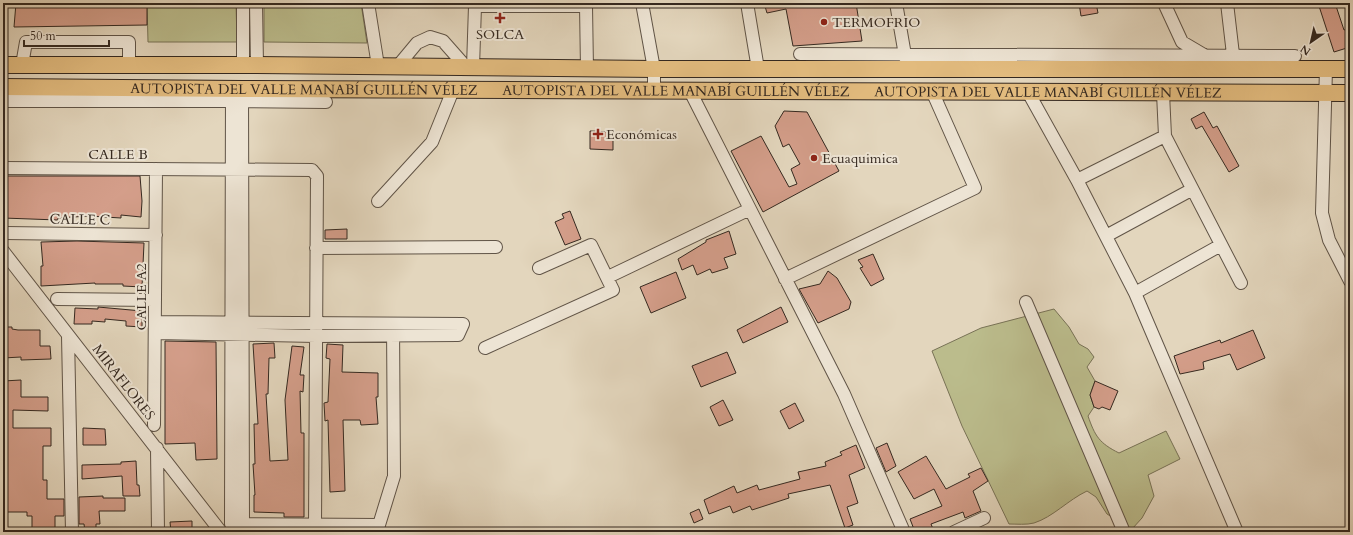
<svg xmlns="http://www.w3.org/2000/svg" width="1353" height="535" font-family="Cardo,serif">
<rect width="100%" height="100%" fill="#e3d6bd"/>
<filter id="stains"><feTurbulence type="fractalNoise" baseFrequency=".005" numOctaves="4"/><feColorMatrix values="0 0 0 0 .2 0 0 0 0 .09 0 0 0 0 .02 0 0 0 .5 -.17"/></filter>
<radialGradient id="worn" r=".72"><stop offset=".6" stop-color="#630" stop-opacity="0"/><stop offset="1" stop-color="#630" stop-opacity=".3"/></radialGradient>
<path fill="#bbbc8c" stroke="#787256" d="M147 3H236L237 42H148Z
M264 3H361L367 43 264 42Z
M1054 309 1069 327 1079 344 1088 349 1094 357 1087 367 1095 381 1090 395 1094 407 1088 416C1095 436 1099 443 1119 453L1166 431 1180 459 1148 475 1154 496 1142 518 1132 529 1107 514 1096 497 1087 491C1068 500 1053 517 1034 523 1027 525 1016 524 1009 524L962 426 932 351 981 328Z"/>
<path fill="#d49e8a" stroke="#352920" d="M16 3H147V25L14 27Z
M764 3H856L862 41 793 46 786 9 767 13Z
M1079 3H1096L1098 13 1081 16Z
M1318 3H1335L1344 30 1347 29 1350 39V47L1334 52Z
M784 111 807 112 839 171 763 212 731 151 761 136 789 187 797 184 791 169 800 164 789 144 783 147 775 126Z
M1204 112 1213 128 1217 126 1239 166 1229 172 1202 126 1196 129 1191 119Z
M590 131 613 132V150L590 149Z
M3 176H140L142 201 141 217 121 215V218L89 216 58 218V220L3 218Z
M570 211 581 239 565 245 555 222 564 218 562 214Z
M347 229V239H325V230Z
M729 231 736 254 724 258 728 268 712 273 710 269 697 275 693 265 682 270 678 259 706 242V240Z
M77 241 144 243 142 287 123 286V284H95V283L41 286V266H43L41 242Z
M873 254 884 279 871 286 860 268 863 267 858 260Z
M828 271 837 278 851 302 849 309 818 323 799 289 820 284Z
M676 272 686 298 651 313 640 287Z
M98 307 142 311V327L126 326V321L105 319V322L92 321V324H74L75 308 98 309Z
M781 307 788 322 743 343 737 330Z
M3 327H12V329L18 330H40V346H50L51 359 21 360V357L3 358Z
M1253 330 1265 358 1237 370 1230 354 1203 362 1204 369 1180 374 1174 356 1220 340 1221 343Z
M165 341 216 342 217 459 196 460 195 443 165 444Z
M274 343 275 358H269L268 394H266L270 461 288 460 285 400 292 346 304 347 300 375H304L303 392 300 391 301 433H304V517H284V513L254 512V495H255L253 464H255L254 424H258L253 344Z
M327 344 343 345 342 372 378 373V397H376L378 424 361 425 360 420H343L345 491 330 492 328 420 325 421 324 403 328 402 330 359 326 358Z
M727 352 736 373 701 387 692 366Z
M21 380V397H48V411L13 410V428H51V446H43V480H47V499H64V516H55V532H32V516H27V512H3V381Z
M1095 381 1118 391 1110 410 1102 407 1099 409 1094 407 1090 395Z
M723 400 733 420 719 426 710 407Z
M795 403 804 421 789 429 780 411Z
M83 428 105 429 106 445H83Z
M887 443 896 466 886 472 876 448Z
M856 445 865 468 849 475 858 503 847 507 853 525 845 528 830 485 788 494 789 498 752 510 750 506 733 513 730 506 709 514 704 500 734 486 737 493 757 485 759 490 800 479 798 472 826 466 825 462 842 455 840 452Z
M926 456 946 489 970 477 968 474 981 468 988 481 973 491 981 511 965 518 963 512 931 524 933 529 926 532H915L910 519 942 506 934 489 914 499 898 472Z
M136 461 137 485H139L140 496H123L122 476 82 479V465L121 464V462Z
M103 496V498H125V511H99L100 524H96V532H85L84 524H79V497Z
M699 509 703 519 694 523 690 513Z
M192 521V532H171L170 522Z"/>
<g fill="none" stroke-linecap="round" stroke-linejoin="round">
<g stroke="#605447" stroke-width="14">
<path id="minor" d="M256 3 257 65
M368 3 378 66
M475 3V6H586
M585 3 586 6 587 69
M642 3 654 69V91
M747 3 758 69
M896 3 906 61
M1164 3 1182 42 1204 55
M1227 3 1234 63
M800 54 1295 56
M22 65 26 42H129V65
M243 66V3
M397 67 417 43 430 37 443 41 466 67
M473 67 475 6
M1326 69 1322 213 1329 240 1350 281
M232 89 231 524 379 525 394 476 393 324
M242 89 243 524
M690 91 844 394 904 532
M1028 92 1077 180 1135 293 1237 532
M1163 93 1165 136 1241 283
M3 101H233
M243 101 326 102
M3 168 312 170 317 176 315 525
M1077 180 1165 136
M378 201 432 142 453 90
M5 233 156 235
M1106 236 1191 190
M316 248 496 247
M3 251 221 532
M608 277 750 209
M785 279 975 188 932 91
M1135 293 1221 245
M57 299 155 300
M1026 302 1124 532
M156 333 316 336 458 335 463 324 156 322
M68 336 72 532
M485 348 613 290 591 245 539 268
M154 425 156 169
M157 448 158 532
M954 532 984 518"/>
</g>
<g stroke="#352920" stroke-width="18">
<g id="major">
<path d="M3 65H257L654 69H1350"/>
<path id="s1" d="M3 87 242 89 1350 93"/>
</g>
</g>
<use href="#minor" stroke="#ede4d4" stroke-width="12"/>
<use href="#major" stroke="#e2bb7e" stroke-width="16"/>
</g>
<g fill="#8f2418" stroke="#ede4d4" stroke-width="1.5">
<path d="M498 12h4v4h4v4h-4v4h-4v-4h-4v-4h4z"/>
<circle cx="824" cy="22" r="4"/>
<path d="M596 128h4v4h4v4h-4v4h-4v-4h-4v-4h4z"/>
<circle cx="814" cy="158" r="4"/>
</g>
<g text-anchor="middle" stroke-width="4" stroke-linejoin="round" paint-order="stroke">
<g font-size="14" fill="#352920" stroke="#ede4d4" text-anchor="start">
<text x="832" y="27">TERMOFRIO</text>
<text x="500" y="39" text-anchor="middle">SOLCA</text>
<text x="606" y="139">Económicas</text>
<text x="822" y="163">Ecuaquimica</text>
</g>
<g font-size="14" fill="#352920" stroke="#ede4d4">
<text dy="5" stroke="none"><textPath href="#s1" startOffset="301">AUTOPISTA DEL VALLE MANABÍ GUILLÉN VÉLEZ</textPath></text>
<text dy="5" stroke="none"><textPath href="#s1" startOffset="673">AUTOPISTA DEL VALLE MANABÍ GUILLÉN VÉLEZ</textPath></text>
<text dy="5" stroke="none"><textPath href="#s1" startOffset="1045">AUTOPISTA DEL VALLE MANABÍ GUILLÉN VÉLEZ</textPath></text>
<text x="118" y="159">CALLE B</text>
<text transform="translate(80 219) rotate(1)" y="5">CALLE C</text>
<text transform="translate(141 297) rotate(-90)" y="5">CALLE A2</text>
<text transform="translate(124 382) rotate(52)" y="5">MIRAFLORES</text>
</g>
</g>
<rect width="1353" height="535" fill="none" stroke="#e3d6bd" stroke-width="16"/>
<rect x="4" y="4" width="1345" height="527" fill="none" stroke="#352920" stroke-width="2"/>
<rect x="8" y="8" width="1337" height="519" fill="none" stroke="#352920"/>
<g transform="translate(1311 42) rotate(214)" stroke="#ede4d4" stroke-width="3" paint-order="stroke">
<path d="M0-3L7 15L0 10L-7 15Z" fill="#352920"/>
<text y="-6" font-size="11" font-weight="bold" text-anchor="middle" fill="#352920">N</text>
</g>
<path d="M24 40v6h85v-6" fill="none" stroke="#352920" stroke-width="2"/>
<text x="30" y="40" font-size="12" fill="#352920" stroke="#ede4d4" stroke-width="3" paint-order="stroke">50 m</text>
<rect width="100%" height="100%" filter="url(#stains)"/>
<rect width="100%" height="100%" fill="url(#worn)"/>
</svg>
